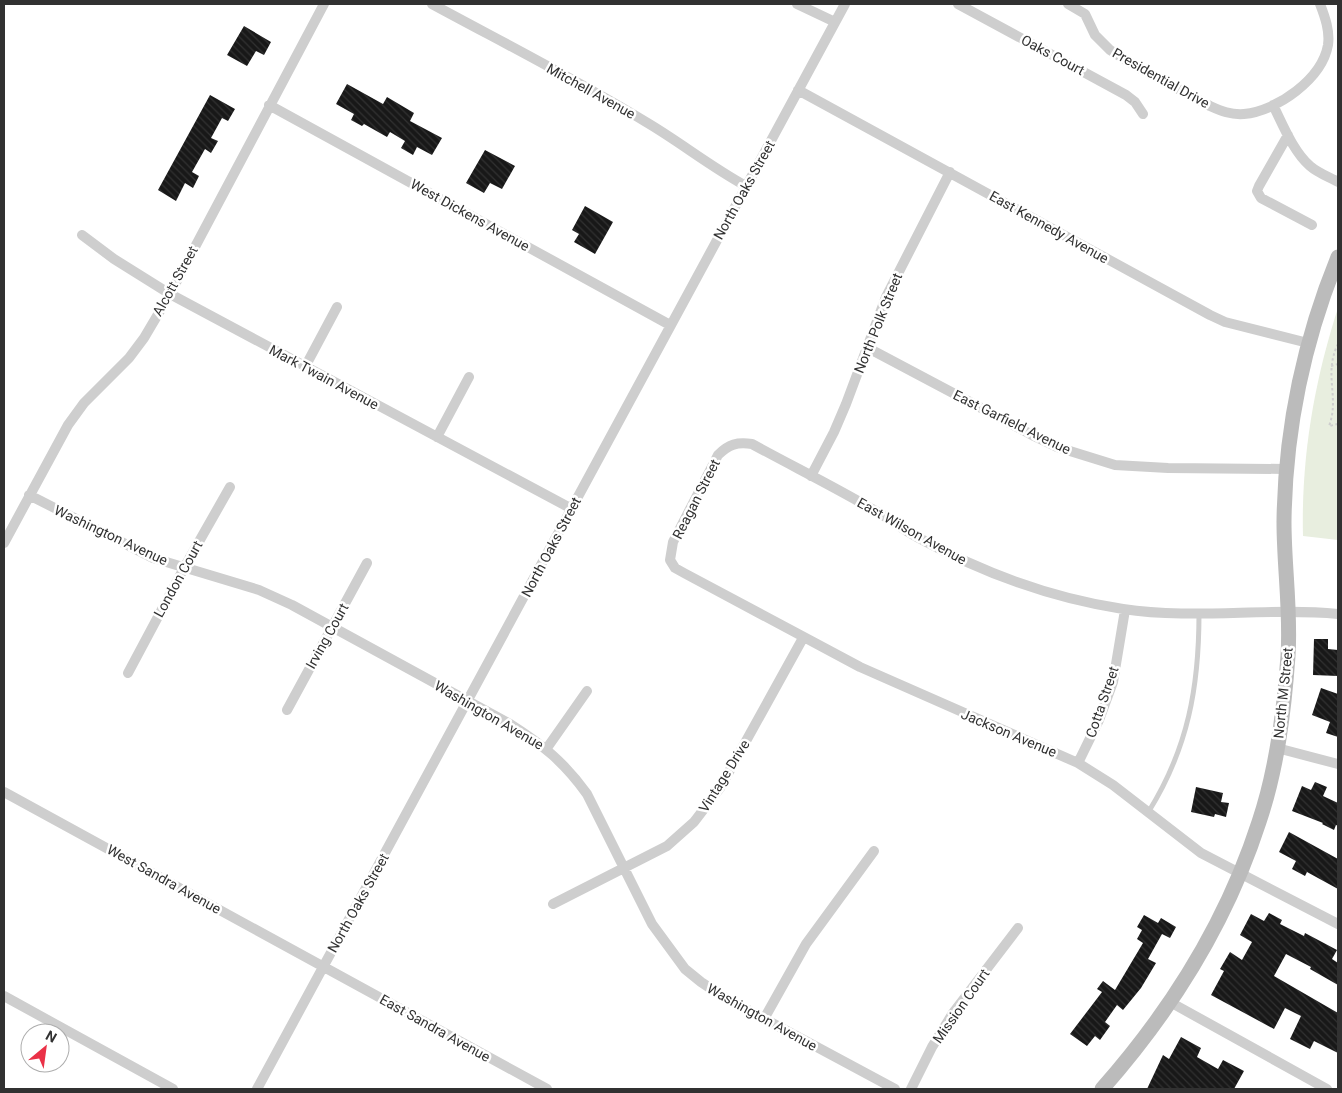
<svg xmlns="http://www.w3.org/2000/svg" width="1342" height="1093" font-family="Roboto,sans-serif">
<defs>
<pattern id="building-back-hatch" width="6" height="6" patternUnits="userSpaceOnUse" patternTransform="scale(1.25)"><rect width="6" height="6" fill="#181818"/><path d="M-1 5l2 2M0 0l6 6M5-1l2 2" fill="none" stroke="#313131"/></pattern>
</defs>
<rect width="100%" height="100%" fill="#fff"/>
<path fill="#e8eedf" d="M1338 308V540L1303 536C1301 458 1314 382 1338 308Z"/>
<path fill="url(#building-back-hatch)" d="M244 26 271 42 264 55 256 51 247 66 227 55Z
M347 84 383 104 387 97 414 113 410 121 442 138 432 155 417 147 413 155 401 148 405 141 390 132 387 137 364 124 362 126 351 120 354 114 336 104Z
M210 95 235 109 228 121 222 118 211 138 218 141 211 153 205 149 192 172 199 176 193 188 185 183 176 201 158 190Z
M485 150 515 166 502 189 490 183 484 193 466 183Z
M585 206 613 222 595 254 574 242 579 234 572 230Z
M1314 639H1328V649L1338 650V676L1313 675Z
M1321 688 1338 694V737L1326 733 1330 722 1312 715Z
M1315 782 1327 787 1323 796 1338 803V826L1336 825 1334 830 1322 824 1323 823 1292 811 1302 786 1311 790Z
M1196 787 1223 793 1221 802 1229 803 1226 817 1215 814 1214 817 1191 812Z
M1289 832 1338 859V889L1307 872 1305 876 1292 869 1296 861 1279 852Z
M1269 913 1282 920 1280 924 1304 936 1305 933 1337 950 1332 959 1338 963V985L1310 969 1311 967 1286 954 1274 976 1338 1013V1053L1314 1041 1310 1049 1290 1039 1301 1016 1285 1008 1274 1029 1211 995 1224 971 1220 969 1230 952 1242 960 1252 942 1240 935 1251 914 1264 921Z
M1144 915 1158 923 1161 918 1176 927 1170 938 1162 934 1148 959 1156 963 1141 988 1123 1010 1117 1005 1105 1022 1110 1026 1100 1040 1095 1036 1087 1046 1070 1034 1102 992 1097 989 1103 981 1115 990 1143 943 1137 939 1142 930 1137 927Z
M1181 1037 1201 1048 1197 1057 1218 1069 1223 1060 1244 1071 1234 1089H1147L1163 1055 1169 1059Z"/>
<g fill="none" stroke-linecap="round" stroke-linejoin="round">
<path stroke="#cecece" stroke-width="2" stroke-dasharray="2.5 2.5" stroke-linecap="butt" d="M1338 344C1323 374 1340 397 1329 426L1338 424
M1331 366 1338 364"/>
<path stroke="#cecece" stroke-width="5" d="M1149 811C1188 748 1199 687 1199 614"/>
<path stroke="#cecece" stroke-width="10" d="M432 4C504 43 577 80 646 122 680 142 711 167 746 186
M797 4 835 22
M958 4 1126 95 1135 102 1143 114
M1068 4 1085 14 1095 35 1110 50 1134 65 1210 106C1221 111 1231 115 1244 114 1277 111 1322 79 1328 45 1330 31 1325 17 1320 4
M798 90 1210 315 1225 322 1308 343
M269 105 670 325
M1273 105C1283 125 1293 151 1310 166 1318 173 1329 177 1338 182
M1288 135 1259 186 1257 191 1261 198 1312 225
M82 235 114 259 170 294 572 509
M868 348 1034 436 1057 447 1115 465 1168 468 1286 469
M305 367 337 307
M437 437 469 377
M811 476 834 432 846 404 886 297 950 172
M29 495 153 558 259 590 292 605 510 724C543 745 564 762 587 794L652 924 685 969 701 982 722 996 895 1089
M4 543 68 425 84 403 129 358 144 338 170 294 324 4
M1338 614C1267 607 1194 620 1123 609 1050 598 981 572 917 537 901 529 888 517 872 509 833 486 792 466 752 444 737 442 729 444 718 455L673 542 670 560 675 568 684 573 860 667 1078 763 1113 785 1201 853 1338 924
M128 673 184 568 230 487
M287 710 367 563
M547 748 587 691
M1277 748 1338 764
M1078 763 1099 720 1113 682 1125 610
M4 792 547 1089
M553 904 667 846 694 822 720 788 803 638
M4 996 173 1089
M1170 1002 1327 1089
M764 1019 806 944 874 851
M257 1089 845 4
M911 1089 932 1047 953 1013 1018 928"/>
<path stroke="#bbb" stroke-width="15" d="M1102 1089C1170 1012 1227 921 1259 822 1277 769 1284 712 1288 656 1291 611 1284 567 1284 522 1285 430 1303 343 1338 257"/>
</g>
<g text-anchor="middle" stroke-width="5" stroke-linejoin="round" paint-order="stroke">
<g font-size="14" fill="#313131" stroke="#fff">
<text transform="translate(1053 55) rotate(28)" y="5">Oaks Court</text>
<text transform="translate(1161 78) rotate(29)" y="5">Presidential Drive</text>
<text transform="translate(591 91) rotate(29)" y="5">Mitchell Avenue</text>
<text transform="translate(744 190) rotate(-61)" y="5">North Oaks Street</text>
<text transform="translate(470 215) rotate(29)" y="5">West Dickens Avenue</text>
<text transform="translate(1049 227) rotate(29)" y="5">East Kennedy Avenue</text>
<text transform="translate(175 281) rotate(-61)" y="5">Alcott Street</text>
<text transform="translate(878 323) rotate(-68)" y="5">North Polk Street</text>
<text transform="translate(324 377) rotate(28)" y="5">Mark Twain Avenue</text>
<text transform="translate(1012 422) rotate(26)" y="5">East Garfield Avenue</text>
<text transform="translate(696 499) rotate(-63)" y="5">Reagan Street</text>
<text transform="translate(912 531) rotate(29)" y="5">East Wilson Avenue</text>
<text transform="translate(111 535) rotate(25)" y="5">Washington Avenue</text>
<text transform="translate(551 547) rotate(-62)" y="5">North Oaks Street</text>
<text transform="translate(178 579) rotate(-61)" y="5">London Court</text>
<text transform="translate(327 636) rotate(-61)" y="5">Irving Court</text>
<text transform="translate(1283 693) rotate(-84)" y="5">North M Street</text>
<text transform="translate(1102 702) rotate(-71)" y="5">Cotta Street</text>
<text transform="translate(489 715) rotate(30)" y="5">Washington Avenue</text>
<text transform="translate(1009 733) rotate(23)" y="5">Jackson Avenue</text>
<text transform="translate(724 776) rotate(-58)" y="5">Vintage Drive</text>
<text transform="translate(164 879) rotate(29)" y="5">West Sandra Avenue</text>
<text transform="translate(358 903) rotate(-61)" y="5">North Oaks Street</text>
<text transform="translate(961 1006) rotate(-55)" y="5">Mission Court</text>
<text transform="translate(762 1017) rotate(29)" y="5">Washington Avenue</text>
<text transform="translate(435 1028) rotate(29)" y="5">East Sandra Avenue</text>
</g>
</g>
<rect width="1342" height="1093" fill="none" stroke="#313131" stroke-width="10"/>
<g transform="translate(45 1048) rotate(29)"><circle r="24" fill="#ffffff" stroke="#adadad"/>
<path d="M0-4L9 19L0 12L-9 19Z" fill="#ea3147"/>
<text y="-8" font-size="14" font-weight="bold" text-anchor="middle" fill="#313131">N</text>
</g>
</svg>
